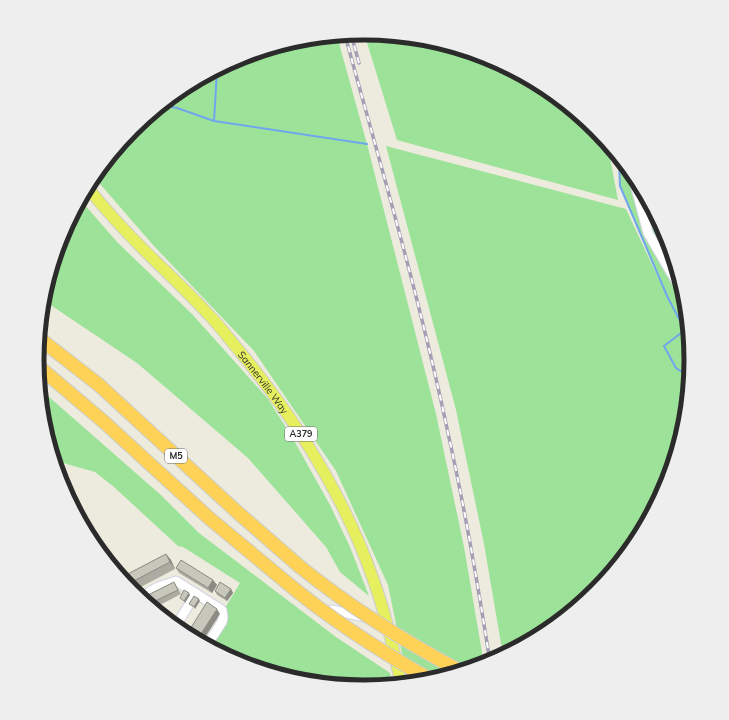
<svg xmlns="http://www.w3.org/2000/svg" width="729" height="720" font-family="Mulish,sans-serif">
<rect width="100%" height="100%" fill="#edebdd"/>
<path fill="#9ce399" d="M364 33 429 39 490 58 546 88 596 129 607 142 618 200 397 140Z
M337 36 367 144 436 414 464 547 484 664 428 681 408 683 388 585 336 471 254 351 153 245 94 177 133 129 183 88 240 58 301 39Z
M386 146 626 209 661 284 620 186 618 156 637 179 667 235 682 285 678 295 686 305 691 360 685 424 667 485 636 542 596 591 546 632 503 655 484 544 456 410Z
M83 203 118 243 192 314 268 399 292 437 330 505 350 547 369 596 340 572 326 547 248 458 137 363 43 300 62 235 77 208Z
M40 389 162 496 199 533 336 637 390 673 392 684 364 687 300 681 239 662 209 646 225 608 240 583 183 547 178 546 114 487 95 472 63 463 56 466 44 424Z"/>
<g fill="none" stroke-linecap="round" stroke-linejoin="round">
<path stroke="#70a6ee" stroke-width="2" d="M162 105 177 108 214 121 367 144
M214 121 217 70
M621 160 619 161 620 186 668 298 685 330 664 346 676 368 690 377
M529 641 575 608"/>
<g stroke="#d4d2e3" stroke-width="11">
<path id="minor" d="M632 173 648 233 676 281 684 291
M141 597 158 587 176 581 222 610 223 618 222 622 207 645
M332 610 365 617
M179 621 196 593"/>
</g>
<g stroke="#ccc" stroke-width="13">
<g id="major">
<path id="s1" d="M88 188C105 209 123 229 142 248 164 270 187 291 208 314 220 326 230 340 241 353 296 420 343 494 372 576 385 611 393 647 401 683"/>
</g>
</g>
<g stroke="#ccc" stroke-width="15">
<path id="highway" d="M40 339 99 385 236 511 299 566
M38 366 104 422 209 518 286 582"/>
</g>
<path stroke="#ccc" stroke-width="1.5" stroke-dasharray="3 2" stroke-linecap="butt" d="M274 673C289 665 292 670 302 681"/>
<use href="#minor" stroke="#fff" stroke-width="9"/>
<use href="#major" stroke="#e6f05e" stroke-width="11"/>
<use href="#highway" stroke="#fdd257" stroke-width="13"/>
<g stroke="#a39fb5" stroke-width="3.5">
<path id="rail" d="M351 34 359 63
M345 35C381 167 420 299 448 433 465 509 478 585 490 662"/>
</g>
<use href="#rail" stroke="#fff" stroke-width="2" stroke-dasharray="6" stroke-linecap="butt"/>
<g stroke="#ccc" stroke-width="15" stroke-linecap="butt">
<path id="highway-bridge" d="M299 566C351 608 402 640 460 671
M286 582C331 620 380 651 431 680"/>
</g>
<use href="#highway-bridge" stroke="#fdd257" stroke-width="13"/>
</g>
<path fill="#acaba2" d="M166 554 171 560 175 569 133 591 122 577Z
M176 568 213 580 217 585 212 593 179 573Z
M174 582 177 587 181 594 154 608 142 598Z
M231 589 233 593 227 601 217 595 215 591Z"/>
<path fill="#8c8b84" d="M166 554 171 560 175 569 170 562Z
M213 580 217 585 212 593 208 588Z
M231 589 233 593 227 601 225 598Z
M189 593 190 595 185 603 184 601Z
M199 599 200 601 195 609 194 607Z
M217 609 220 614 202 642 197 640Z"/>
<path fill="#c8c7bc" stroke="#8c8b84" d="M166 554 170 562 128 584 122 577Z
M181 560 213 580 208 588 176 568Z
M174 582 178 590 149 604 142 598Z
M220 582 231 589 225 598 215 591Z
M184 590 189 593 184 601 180 598Z
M194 596 199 599 194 607 189 604Z
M207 602 217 609 197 640 187 634Z
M163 611 168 620 160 613Z"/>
<g text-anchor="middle" stroke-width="3" stroke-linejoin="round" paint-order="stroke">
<g fill="#fff" stroke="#6b6b6b" stroke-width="1">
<rect x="285" y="427" width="32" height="14" rx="3"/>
<rect x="165" y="449" width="22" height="14" rx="3"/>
</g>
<g font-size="9" font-weight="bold" fill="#2b2b2b">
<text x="301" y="437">A379</text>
<text x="176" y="459">M5</text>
</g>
<g font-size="10" fill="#2b2b2b" stroke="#fff">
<text dy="4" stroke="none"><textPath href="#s1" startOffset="262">Sannerville Way</textPath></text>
</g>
</g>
<path d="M0 0H729V720H0ZM44 360a320 320 0 1 1 640 0a320 320 0 1 1-640 0Z" fill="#eee" fill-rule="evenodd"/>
<path fill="none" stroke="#2b2b2b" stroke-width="5" d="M44 360a320 320 0 1 1 640 0a320 320 0 1 1-640 0Z"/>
</svg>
